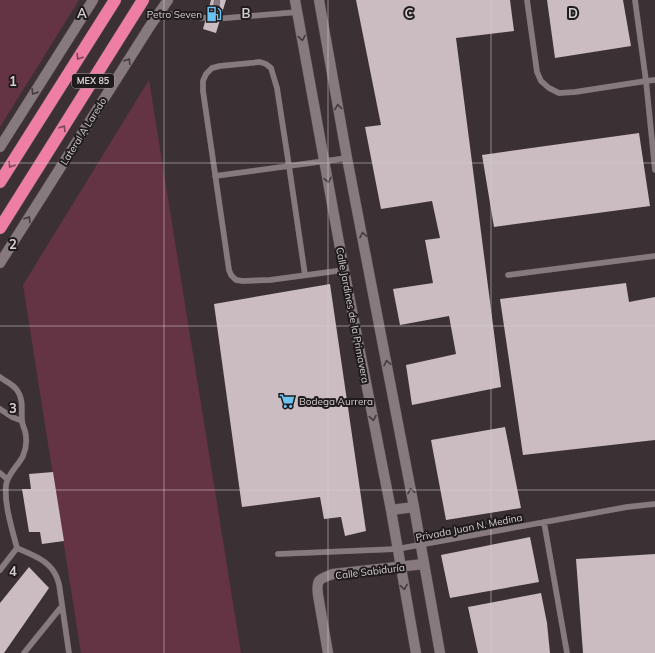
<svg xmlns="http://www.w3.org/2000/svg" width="655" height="653" font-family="Mulish,sans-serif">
<rect width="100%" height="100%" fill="#3b3134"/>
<path fill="#643344" d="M0 0H79L0 127Z
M149 80 241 653H81L23 285Z"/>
<path fill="#cabcc0" d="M211 0H226L216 33 203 29Z
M356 0H510L514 31 456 38 501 387 412 405 406 365 456 354 449 316 400 325 393 289 433 283 425 240 440 238 432 201 381 209 365 127 381 125Z
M547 0H623L631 46 555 58Z
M639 133 650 206 494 227 482 155Z
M626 283 629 302 655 297V440L523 455 500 299Z
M330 284 366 531 345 536 341 517 324 519 320 497 242 507 214 304Z
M505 427 521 508 446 520 431 440Z
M53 472 64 541 42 544 40 532H29L22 489H31L29 474Z
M530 537 539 582 450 598 441 555Z
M655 554V653H583L576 559Z
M29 567 49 588 4 653H0V603Z
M541 593 547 623 550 653H478L468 607Z"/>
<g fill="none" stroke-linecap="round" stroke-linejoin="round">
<g stroke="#585052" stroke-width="6">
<path id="lane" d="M527 0 537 72 541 81 549 88 559 93 575 92 646 81 635 0
M159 13 215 19 217 0
M215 19 298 12
M655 80 646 81 655 170
M215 176 347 158
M305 275 289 166 277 88 271 68 266 64 260 62 220 66 212 68 206 74 203 81V91L229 270 231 275 236 280 243 281 270 280 344 270
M508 275 655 256
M0 377C6 382 13 384 17 390 24 400 21 409 22 420 22 424 24 428 25 431 27 439 26 449 23 456 18 466 8 473 6 485 4 504 12 529 17 548
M0 409 12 417 22 421
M0 473 7 479
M544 522 567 653
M17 548C30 554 46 559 54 572 56 575 58 580 59 584L69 653
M278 554 397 549 627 507 655 504
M0 570 17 548
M24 653 62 606"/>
</g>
<g stroke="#585052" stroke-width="11">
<path id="street" d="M328 653 318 595C316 579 319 579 333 574L424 564"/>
</g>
<g stroke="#585052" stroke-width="11">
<path id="secondary" d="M295 0 344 270 391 510 416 653
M319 0 347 158 414 507 440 653
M0 147 93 0
M0 263 150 26 168 0
M391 510 414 507"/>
</g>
<g stroke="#585052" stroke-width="13">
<path id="highway" d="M0 182 115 0
M0 228 143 0"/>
</g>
<use href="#lane" stroke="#877a7e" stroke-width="5.5"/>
<use href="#street" stroke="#877a7e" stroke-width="10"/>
<use href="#secondary" stroke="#877a7e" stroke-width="10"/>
<use href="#highway" stroke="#ee7ea4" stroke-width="12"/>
</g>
<defs><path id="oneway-chevron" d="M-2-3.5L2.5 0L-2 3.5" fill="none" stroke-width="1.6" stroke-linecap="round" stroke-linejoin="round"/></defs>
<g stroke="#433c3e">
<use href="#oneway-chevron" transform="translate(302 38) rotate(80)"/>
<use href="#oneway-chevron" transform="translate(128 61) rotate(-58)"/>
<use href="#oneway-chevron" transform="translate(34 92) rotate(122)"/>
<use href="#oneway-chevron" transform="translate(338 107) rotate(-100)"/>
<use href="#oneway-chevron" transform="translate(328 180) rotate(80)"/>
<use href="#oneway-chevron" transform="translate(28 219) rotate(-58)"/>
<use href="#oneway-chevron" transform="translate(363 235) rotate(-101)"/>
<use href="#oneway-chevron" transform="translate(387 363) rotate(-101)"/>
<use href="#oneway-chevron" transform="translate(373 418) rotate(79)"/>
<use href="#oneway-chevron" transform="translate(411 491) rotate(-101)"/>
<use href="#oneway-chevron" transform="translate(404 587) rotate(80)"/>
</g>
<g stroke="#7c4759">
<use href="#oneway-chevron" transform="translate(79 57) rotate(122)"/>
<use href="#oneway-chevron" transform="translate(63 128) rotate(-58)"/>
<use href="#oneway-chevron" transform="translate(11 165) rotate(122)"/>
</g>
<path fill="none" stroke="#d6cfd1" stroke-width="1" stroke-opacity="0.55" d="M164 0V653M328 0V653M491 0V653M0 163H655M0 326H655M0 490H655"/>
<defs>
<g id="fuel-bare" transform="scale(1.2)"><path d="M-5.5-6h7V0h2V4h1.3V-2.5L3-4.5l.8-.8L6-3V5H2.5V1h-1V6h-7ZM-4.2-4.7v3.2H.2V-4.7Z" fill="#6cc3f2" stroke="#1f1a1c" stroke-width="2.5" paint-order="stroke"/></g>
<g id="supermarket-bare" transform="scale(1.2)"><path d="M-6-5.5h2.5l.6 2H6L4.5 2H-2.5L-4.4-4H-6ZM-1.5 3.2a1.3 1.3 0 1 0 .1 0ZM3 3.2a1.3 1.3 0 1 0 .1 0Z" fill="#6cc3f2" stroke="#1f1a1c" stroke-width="2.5" paint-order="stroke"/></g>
</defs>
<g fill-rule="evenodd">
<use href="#fuel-bare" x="214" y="14"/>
<use href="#supermarket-bare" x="287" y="401"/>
</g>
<g text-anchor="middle" stroke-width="4" stroke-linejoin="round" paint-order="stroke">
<rect fill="#1f1a1c" stroke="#9f999b" stroke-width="1" x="72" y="74" width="42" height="14" rx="3"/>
<g font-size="9" font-weight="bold" fill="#d6cfd1">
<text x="93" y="84">MEX 85</text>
</g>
<g font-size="10" fill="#d6cfd1" stroke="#1f1a1c" text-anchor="end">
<text x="202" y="18">Petro Seven</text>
<text x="299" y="405" text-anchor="start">Bodega Aurrera</text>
</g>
<g font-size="10" fill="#d6cfd1" stroke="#1f1a1c">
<text transform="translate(83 131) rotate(-58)" y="4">Lateral A Laredo</text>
<text transform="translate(353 315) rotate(79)" y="4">Calle Jardines de la Primavera</text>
<text transform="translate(469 527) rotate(-11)" y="4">Privada Juan N. Medina</text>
<text transform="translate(370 571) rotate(-7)" y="4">Calle Sabiduría</text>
</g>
</g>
<g font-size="13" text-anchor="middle" font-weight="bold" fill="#d6cfd1" stroke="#1f1a1c" stroke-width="4" stroke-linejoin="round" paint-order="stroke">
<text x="82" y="18">A</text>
<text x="246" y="18">B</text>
<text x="409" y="18">C</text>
<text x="573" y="18">D</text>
<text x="13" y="86">1</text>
<text x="13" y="249">2</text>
<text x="13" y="413">3</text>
<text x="13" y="576">4</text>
</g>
</svg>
